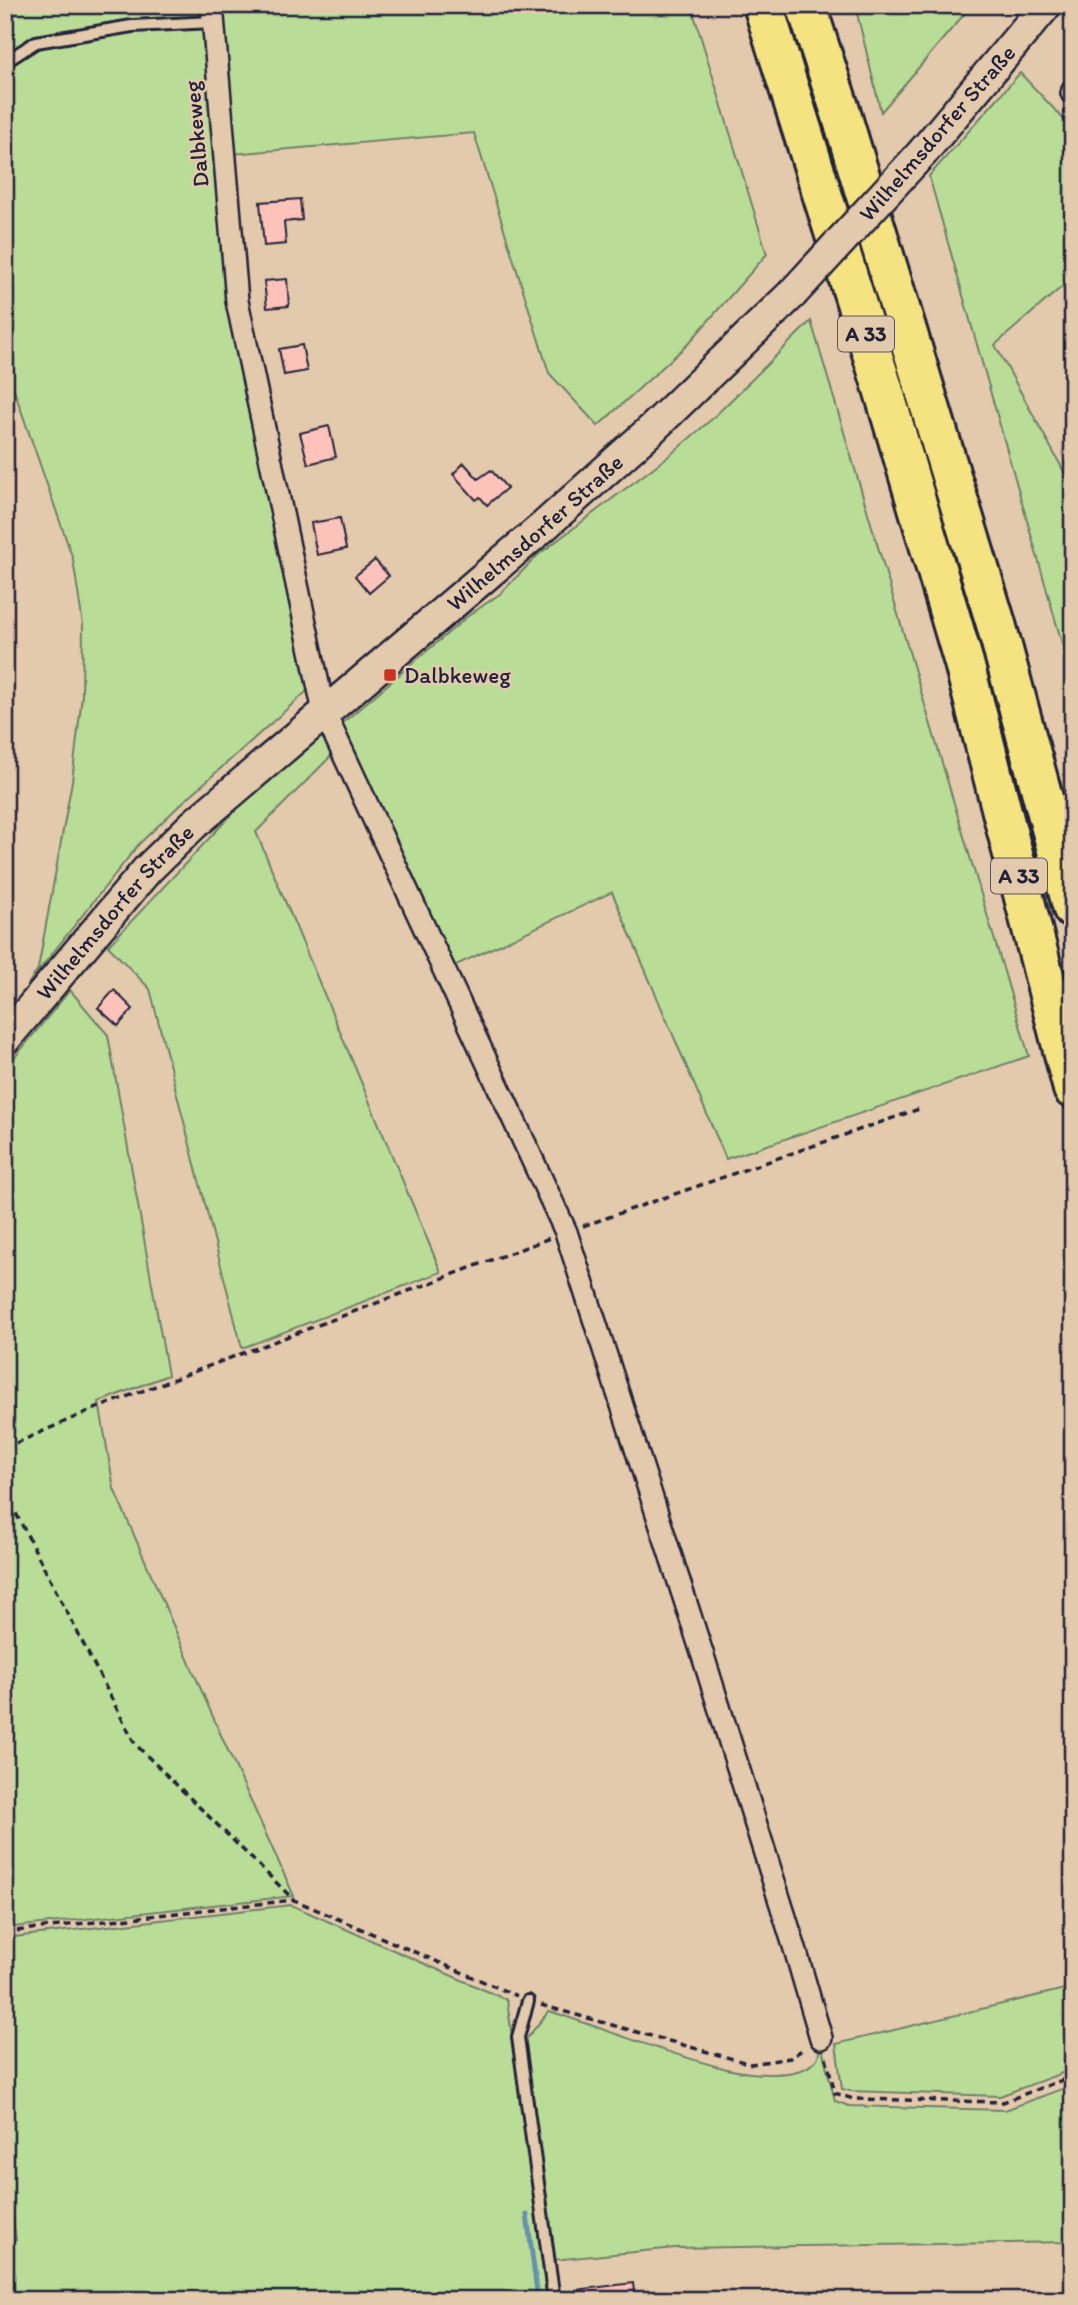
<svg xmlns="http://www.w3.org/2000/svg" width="1078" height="2305" font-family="Itim,sans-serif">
<rect width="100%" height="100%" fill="#e4caac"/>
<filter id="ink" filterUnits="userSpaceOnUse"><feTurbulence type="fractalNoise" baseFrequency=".0143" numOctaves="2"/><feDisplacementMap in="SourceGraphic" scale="14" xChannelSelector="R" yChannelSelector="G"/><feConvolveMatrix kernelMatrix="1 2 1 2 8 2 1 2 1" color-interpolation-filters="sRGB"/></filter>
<g filter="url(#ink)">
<path fill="#b9dd97" stroke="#6e8069" stroke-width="2" d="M5 5H203L228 303 309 685 306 692 182 803 139 844 28 984 38 969 72 781 82 696 83 625 73 559 5 364Z
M219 5H691L767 254 688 344 598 426 549 373 474 133 232 154Z
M855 5H972L881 112Z
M1020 73 1073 129V277L995 345 1073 488V682L929 176Z
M811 321 1029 1056 726 1159 612 892 452 967 340 725 468 616 501 593 538 555 670 455 712 419Z
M322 729 333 754 256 832 441 1272 242 1348 150 989 108 946 246 799Z
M70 990 108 1035 168 1375 99 1402 114 1489 220 1733 294 1896 5 1928V1069Z
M291 1905 507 2000 548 2300H5V2241L16 2240 5 2164V1938Z
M1073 1987V2069L1000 2096 850 2091 842 2089 836 2044Z
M549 2011C608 2030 667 2054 727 2069 748 2074 799 2080 815 2061 821 2054 820 2045 819 2036L835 2101 849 2106 1005 2110 1073 2085V2242L675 2248 553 2260 523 2043Z"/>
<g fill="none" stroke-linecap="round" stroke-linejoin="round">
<path stroke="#6692ab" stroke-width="5" d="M527 2215 538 2300"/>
</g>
<path fill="#fdc2ba" stroke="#22223b" stroke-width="2" d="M300 199 302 220 284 222 286 244 264 246 260 202Z
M287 279 289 306 267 308 264 281Z
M302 345 307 371 284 375 279 349Z
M329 426 336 457 308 464 300 433Z
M464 463 478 479 491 470 507 488 487 505 480 497 476 500 453 474Z
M340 518 346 549 317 555 311 523Z
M375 560 389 576 369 593 355 576Z
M114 990 133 1009 118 1026 98 1008Z
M633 2283 635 2300H576V2290Z"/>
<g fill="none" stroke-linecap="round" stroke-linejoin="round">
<g stroke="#22223b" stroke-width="16">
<path id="lane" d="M5 62 36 42 132 26 213 22
M528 2001 518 2037 554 2300"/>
</g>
<g stroke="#22223b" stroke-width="26">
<path id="street" d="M212 5 237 301 324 712 566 1232 703 1656 795 1949 821 2038
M1072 93 1073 90"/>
</g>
<g stroke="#22223b" stroke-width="35">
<g id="secondary">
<path d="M923 152 1046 5"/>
<path id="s1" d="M5 1039 147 870 193 825 544 526 652 429 792 294"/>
</g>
</g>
<g stroke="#22223b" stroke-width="44">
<path id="highway" d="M763 5 882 385 964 663 1073 1089
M806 5 839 107 996 624 1073 909"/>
</g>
<path stroke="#22223b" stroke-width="3.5" stroke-dasharray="7 5" stroke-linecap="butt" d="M583 1226 919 1109
M5 1448 89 1411 550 1238
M5 1492 135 1744 294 1900
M5 1932 294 1900 517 1996
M541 2005 751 2064 790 2058 805 2048
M826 2057 835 2093 853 2099 1003 2102 1073 2076"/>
<use href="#lane" stroke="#e4caac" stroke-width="10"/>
<use href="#street" stroke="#e4caac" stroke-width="21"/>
<use href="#secondary" stroke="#e4caac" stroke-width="30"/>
<use href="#highway" stroke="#f5e382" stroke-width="38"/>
<g stroke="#22223b" stroke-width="35" stroke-linecap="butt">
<path id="secondary-bridge" d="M792 294 923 152"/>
</g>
<use href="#secondary-bridge" stroke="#e4caac" stroke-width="30"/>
</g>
</g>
<rect fill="#c8321e" stroke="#e4caac" stroke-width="2.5" x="383" y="668" width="14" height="14" rx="3.5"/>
<g text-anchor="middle" stroke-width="5" stroke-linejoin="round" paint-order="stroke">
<g fill="#e4caac" stroke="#5c545d" stroke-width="2">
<rect x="838" y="316.5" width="56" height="35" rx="5"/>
<rect x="991" y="858.5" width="56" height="35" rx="5"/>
</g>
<g font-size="21" font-weight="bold" fill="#22223b">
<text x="866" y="341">A 33</text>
<text x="1019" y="883">A 33</text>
</g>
<g font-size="23" fill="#22223b" stroke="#e4caac">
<text transform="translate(937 133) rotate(-49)" y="8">Wilhelmsdorfer Straße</text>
<text transform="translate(196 134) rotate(-95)" y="8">Dalbkeweg</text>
<text dy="8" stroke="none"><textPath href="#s1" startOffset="735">Wilhelmsdorfer Straße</textPath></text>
<text dy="8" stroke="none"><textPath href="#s1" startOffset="168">Wilhelmsdorfer Straße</textPath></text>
</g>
<g font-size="23" fill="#22223b" stroke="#e4caac" text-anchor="start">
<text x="404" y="683">Dalbkeweg</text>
</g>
</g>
<rect width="1078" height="2305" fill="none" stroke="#e4caac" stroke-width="28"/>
<rect x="14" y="14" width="1050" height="2277" fill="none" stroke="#22223b" stroke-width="2.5" filter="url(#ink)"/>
</svg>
